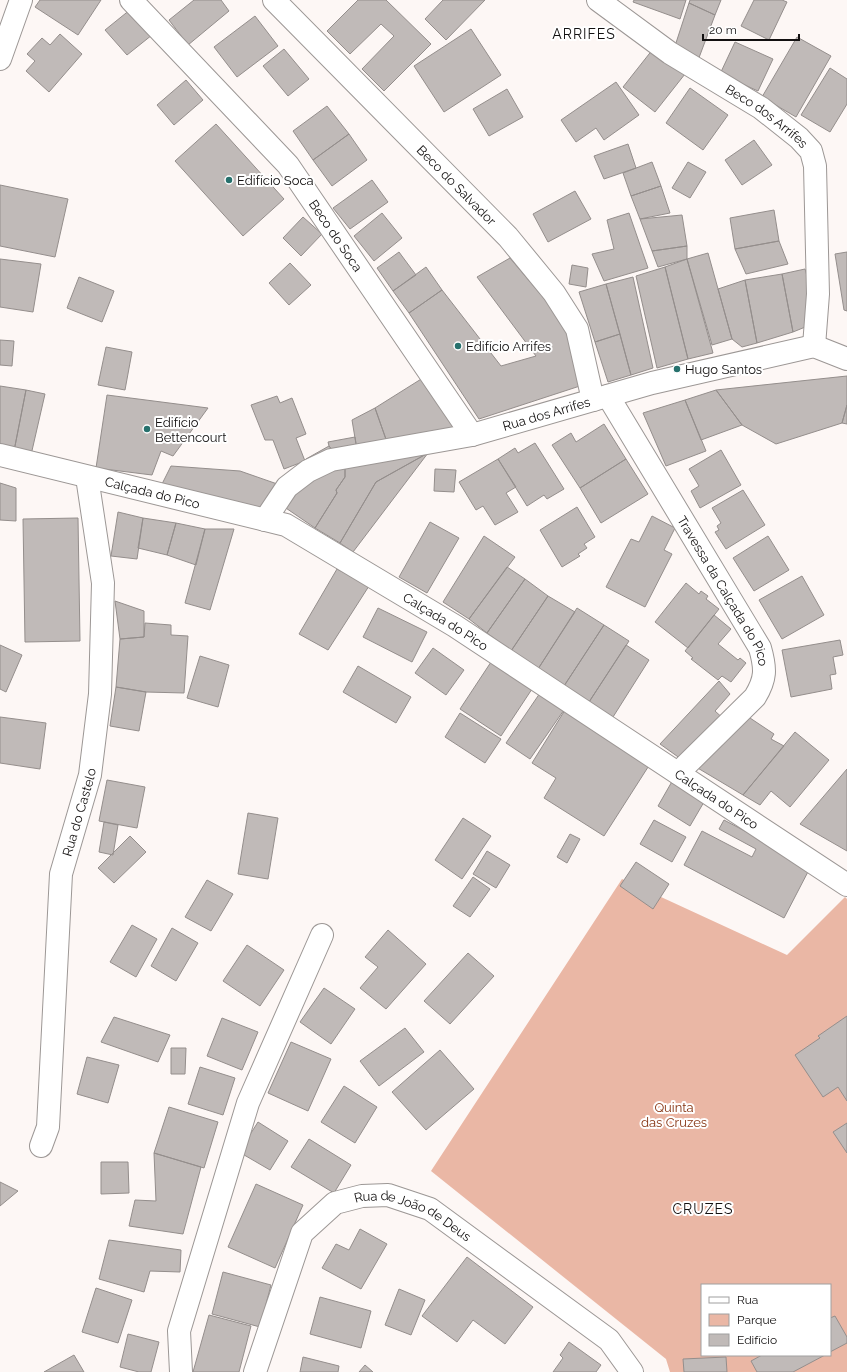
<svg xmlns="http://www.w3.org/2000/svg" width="847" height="1372" font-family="Raleway,sans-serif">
<rect width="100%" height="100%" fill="#fdf7f5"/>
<path fill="#eab7a5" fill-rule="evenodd" d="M622 879 787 955 845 897 847 899V1372H670L666 1359 431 1171ZM702 1285H830V1355H702Z"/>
<path fill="#c0bab8" stroke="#948e8c" d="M40 0H101L78 35 35 7Z
M194 0H221L229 11 188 45 169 20Z
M358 0H386L431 44 384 91 362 69 394 36 381 24 350 54 327 31Z
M443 0H485L446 40 425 19Z
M634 0H686L680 19 633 2Z
M690 0H721L715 15 689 3Z
M754 0H782L787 2 769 40 741 26Z
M689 3 715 15 697 63 674 49Z
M131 9 152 35 127 55 105 30Z
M255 16 278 46 237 77 214 47Z
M471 29 501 75 444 112 414 66Z
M60 34 82 54 49 92 26 71 35 61 27 54 42 38 50 45Z
M797 37 831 56 796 117 762 97Z
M735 42 773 59 758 91 720 74Z
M284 49 309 79 288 96 263 66Z
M653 49 685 74 655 112 623 87Z
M830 68 847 79V104L830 132 801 115Z
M186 80 203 100 174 125 157 105Z
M616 82 639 115 604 140 596 128 576 142 561 120Z
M690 88 728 115 703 150 666 123Z
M507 89 523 117 489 136 473 109Z
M327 106 349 134 313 160 293 131Z
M216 124 284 199 243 236 175 161Z
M349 134 367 160 332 186 313 160Z
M754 140 772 165 742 185 725 160Z
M628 144 636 168 604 179 594 156Z
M652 162 661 186 631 196 623 173Z
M688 162 706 172 690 198 672 188Z
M372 180 388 202 350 229 333 208Z
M0 185 68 199 55 257 0 246Z
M661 186 670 213 640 219 631 196Z
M575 191 591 219 548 242 533 214Z
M774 210 779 241 735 249 730 218Z
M382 213 402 238 374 261 354 236Z
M629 213 648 268 604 281 592 254 614 249 607 220Z
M682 215 687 246 652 251 640 219Z
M303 217 322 234 301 256 283 238Z
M779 241 788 264 746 274 735 249Z
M687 246V259L658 267 652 251Z
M399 252 416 275 393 291 377 268Z
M847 252V311L844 310 835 254Z
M708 253 732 339 712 345 687 259Z
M510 258 575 335 586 384 479 419 409 313 442 290 501 366 536 356 477 277Z
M0 259 41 264 33 312 0 307Z
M687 259 713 353 688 359 665 267Z
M290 263 311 285 289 305 269 283Z
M572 265 588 268 586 287 569 284Z
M426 267 442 290 409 313 393 291Z
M665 267 688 359 657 368 636 276Z
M805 269 820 321 793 332 782 274Z
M782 274 793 332 757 343 745 280Z
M79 277 114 291 102 322 67 308Z
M633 277 653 368 631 375 606 284Z
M745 280 757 343 742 347 732 339 718 289Z
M606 284 620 334 595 342 579 292Z
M620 334 631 375 608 382 595 342Z
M0 340 14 341 12 366 0 365Z
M106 347 132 352 125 390 98 385Z
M426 376 460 433 388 445 375 408Z
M847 376V405L842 423 776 444 742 425 716 390Z
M0 386 26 390 14 451 0 447Z
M26 390 45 394 31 455 14 451Z
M716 390 742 425 701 440 685 400Z
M107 395 208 408 173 456 161 451 152 475 96 468Z
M277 396 280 403 292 398 306 434 296 438 305 461 284 469 273 440H265L251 405Z
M685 400 706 451 666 466 643 413Z
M847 405V424L842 423Z
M375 408 388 445 357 450 352 420Z
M604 424 626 459 580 488 552 445 571 433 576 442Z
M355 437 357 450 333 451 329 446 328 442Z
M535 443 564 489 547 499 544 495 527 506 498 459 515 448 518 453Z
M329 446 333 451 308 464 306 459Z
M721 450 741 485 700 508 691 491 699 486 689 469Z
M428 453 376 482 340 543 315 528 337 493 336 490 345 477V465Z
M428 453 353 552 340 543 376 482Z
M498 459 516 487 506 493 518 512 495 525 483 506 476 510 459 482Z
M626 459 648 494 601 523 580 488Z
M345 465V477L336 490 337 493 315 528 280 504 322 471Z
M171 466 240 471 283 486 271 512 158 492Z
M435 469 456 470 454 492 434 491Z
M0 483 16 488V521L0 520Z
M743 490 765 525 726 549 715 532 719 530 717 526 721 523 712 508Z
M577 507 595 537 584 544 587 548 578 554 580 556 562 567 540 530Z
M118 512 143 518 137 559 111 556Z
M652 516 675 528 664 550 672 554 645 607 606 587 631 539 639 542Z
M78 518 80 641 25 642 23 519Z
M143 518 176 523 167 555 138 548Z
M430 522 459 538 427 593 399 577Z
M176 523 205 529 196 565 167 555Z
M205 529H234L210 610 185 603Z
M484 536 515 557 469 619 443 602Z
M768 536 789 570 754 591 733 558Z
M507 567 525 579 487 633 469 619Z
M337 569 369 586 328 650 299 634Z
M802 576 824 615 782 639 759 600Z
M525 579 548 596 511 651 487 633Z
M686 583 699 594 701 591 708 596 706 599 719 609 688 648 655 622Z
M548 596 575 612 538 669 511 651Z
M115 601 144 611V637L120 639Z
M378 608 427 632 412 662 363 637Z
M577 608 604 625 564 686 538 669Z
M714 615 731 629 718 644 738 660 740 658 746 663 731 682 722 676 718 680 691 659 693 658 685 651Z
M145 623 171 625V635L188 636 184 693 146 692 116 687 120 639 144 637Z
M604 625 629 641 589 702 564 686Z
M840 640 843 655 833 657 836 674 830 675 832 689 791 697 782 650Z
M0 645 22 655 6 692 0 689Z
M626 645 649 660 613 717 589 702Z
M433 648 464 670 446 695 415 673Z
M200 656 229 665 218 707 187 698Z
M493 659 534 686 501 736 460 709Z
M358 666 411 697 396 723 343 692Z
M719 681 730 694 715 711 726 721 681 759 660 744Z
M116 687 146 692 139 731 110 726Z
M540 693 564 710 530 759 506 743Z
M565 710 650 764 604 836 544 798 556 778 532 763Z
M460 713 501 739 485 763 445 737Z
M747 716 774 734 771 739 784 746 743 795 696 767Z
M0 717 46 723 40 769 0 763Z
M795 732 829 760 790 807 771 791 760 805 743 795Z
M847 769V851L800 824Z
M674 778 704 802 690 826 658 806Z
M107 780 145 787 137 828 99 821Z
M248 813 278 818 268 879 238 874Z
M463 818 491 836 462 879 435 860Z
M654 820 686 837 672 862 640 844Z
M724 820 811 866 784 918 684 865 702 831 752 857 756 849 719 829Z
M104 822 118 825 113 855 99 852Z
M570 834 580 839 567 863 557 857Z
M130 836 146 852 114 883 98 868Z
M487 851 510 865 496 888 473 874Z
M636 862 669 884 653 909 620 886Z
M473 877 490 889 470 917 453 906Z
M207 880 233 894 211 931 185 917Z
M132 925 157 939 136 977 110 962Z
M172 928 198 943 176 981 151 966Z
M388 930 426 964 386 1009 360 988 378 967 365 957Z
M247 945 284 970 260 1006 223 981Z
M468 953 494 976 450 1024 424 1001Z
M324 988 355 1009 331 1044 300 1022Z
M847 1016V1101L838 1087 823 1097 795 1055 820 1038 818 1036Z
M114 1017 170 1035 158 1062 101 1042Z
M222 1018 258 1032 242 1070 207 1056Z
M405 1028 424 1052 379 1086 360 1061Z
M291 1042 331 1059 308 1111 268 1093Z
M171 1048H186L185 1074H171Z
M440 1050 474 1089 426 1130 392 1092Z
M87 1057 119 1065 108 1103 77 1094Z
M200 1067 235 1078 223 1115 188 1104Z
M344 1086 377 1107 355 1143 321 1122Z
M169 1107 218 1122 204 1168 154 1153Z
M258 1122 288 1141 270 1170 239 1152Z
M847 1123V1153L833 1132Z
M309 1139 351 1165 334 1193 291 1167Z
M154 1153 201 1167 183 1234 129 1226 135 1200 156 1201Z
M101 1162H128L129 1193 101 1194Z
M0 1182 18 1191 0 1206Z
M256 1184 303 1205 275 1268 228 1247Z
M360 1229 387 1244 361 1289 322 1268 336 1244 349 1250Z
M109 1240 181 1250 180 1272 150 1271 144 1292 99 1279Z
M467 1257 533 1307 505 1344 473 1320 457 1342 422 1316Z
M223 1272 271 1285 260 1327 212 1314Z
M96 1288 132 1300 118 1343 82 1332Z
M399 1289 425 1300 411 1335 385 1325Z
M320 1297 371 1311 361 1348 310 1334Z
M209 1315 251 1326 239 1372H193Z
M835 1316 847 1337V1343L830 1352V1318Z
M128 1334 159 1342 151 1372H139L120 1367Z
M569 1342 601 1365 596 1372H553L563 1358 560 1355Z
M74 1355 84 1372H44Z
M762 1355H825L793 1372H757L751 1361Z
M303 1357 339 1366 338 1372H300Z
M726 1357 727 1372H684L683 1359Z
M365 1365 373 1372H359Z"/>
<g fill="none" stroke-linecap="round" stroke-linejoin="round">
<g stroke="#9c9795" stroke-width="24">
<g id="minor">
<path id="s1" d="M131 0 288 165 472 435"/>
<path id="s2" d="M274 0 508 237 554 293 577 329 593 400"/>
<path id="s3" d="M598 0 670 53 761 108 799 138 811 151 815 166 818 294 814 346"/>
<path d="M0 59 21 0"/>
<path id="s4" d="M608 396 760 648C766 669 766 679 755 697L678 773"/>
<path id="s5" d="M265 520 287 487 308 471 331 460 472 435 652 383 814 346 847 359"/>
<path id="s6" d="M41 1146 48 1127 61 874 90 775 100 694 103 583 87 477"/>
<path d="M181 1372 179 1331 248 1103 322 935"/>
<path id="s7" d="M255 1372 302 1233 335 1203 362 1196 388 1195 430 1209 609 1340 632 1372"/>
</g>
</g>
<g stroke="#9c9795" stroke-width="24">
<g id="tertiary">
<path id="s8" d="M0 455 286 525 455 626 847 885"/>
</g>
</g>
<use href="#minor" stroke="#fff" stroke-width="22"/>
<use href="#tertiary" stroke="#fff" stroke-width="22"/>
</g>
<g fill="#27716d" stroke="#fff" stroke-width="1.5">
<circle cx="229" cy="180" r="4"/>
<circle cx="458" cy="346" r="4"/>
<circle cx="677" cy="369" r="4"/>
<circle cx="147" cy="429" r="4"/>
</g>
<g text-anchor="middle" stroke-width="4" stroke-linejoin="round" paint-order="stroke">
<g font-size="13" fill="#121010" stroke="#fff">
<text dy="5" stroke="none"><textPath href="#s3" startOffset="205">Beco dos Arrifes</textPath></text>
<text dy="5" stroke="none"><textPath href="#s2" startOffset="260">Beco do Salvador</textPath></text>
<text dy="5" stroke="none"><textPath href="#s1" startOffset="313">Beco do Soca</textPath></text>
<text dy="5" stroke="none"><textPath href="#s5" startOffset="312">Rua dos Arrifes</textPath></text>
<text dy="5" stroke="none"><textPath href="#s8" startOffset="157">Calçada do Pico</textPath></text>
<text dy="5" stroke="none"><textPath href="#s4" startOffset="227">Travessa da Calçada do Pico</textPath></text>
<text dy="5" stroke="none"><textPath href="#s8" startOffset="481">Calçada do Pico</textPath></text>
<text dy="5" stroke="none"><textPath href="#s8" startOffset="805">Calçada do Pico</textPath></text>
<text dy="5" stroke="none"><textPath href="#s6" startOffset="338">Rua do Castelo</textPath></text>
<text dy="5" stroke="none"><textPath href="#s7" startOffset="275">Rua de João de Deus</textPath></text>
</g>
<g font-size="13" fill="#121010" stroke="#fff" text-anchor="start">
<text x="237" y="185">Edifício Soca</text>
<text x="466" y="351">Edifício Arrifes</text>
<text x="685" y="374">Hugo Santos</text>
<text x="155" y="427">Edifício<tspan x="155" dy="15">Bettencourt</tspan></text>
</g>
<g font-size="13" fill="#84320f" stroke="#fff">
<text x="674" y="1112">Quinta<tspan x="674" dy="15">das Cruzes</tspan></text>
</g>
<g font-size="14" letter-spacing="1" fill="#121010" stroke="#fff">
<text x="584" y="39">ARRIFES</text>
<text x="703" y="1214">CRUZES</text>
</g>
</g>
<rect x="701" y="1284" width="130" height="72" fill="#ffffff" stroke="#a09f9f"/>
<rect x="709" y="1297" width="20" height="6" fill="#ffffff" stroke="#a09f9f"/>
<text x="737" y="1304" font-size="12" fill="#121010">Rua</text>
<rect x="709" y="1314" width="20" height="12" fill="#eab7a5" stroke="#a09f9f"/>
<text x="737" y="1324" font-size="12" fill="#121010">Parque</text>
<rect x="709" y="1334" width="20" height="12" fill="#c0bab8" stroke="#a09f9f"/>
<text x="737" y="1344" font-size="12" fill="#121010">Edifício</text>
<path d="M703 34v6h96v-6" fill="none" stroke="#121010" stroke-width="2"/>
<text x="709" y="34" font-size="12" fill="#121010" stroke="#ffffff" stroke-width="3" paint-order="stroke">20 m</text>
</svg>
